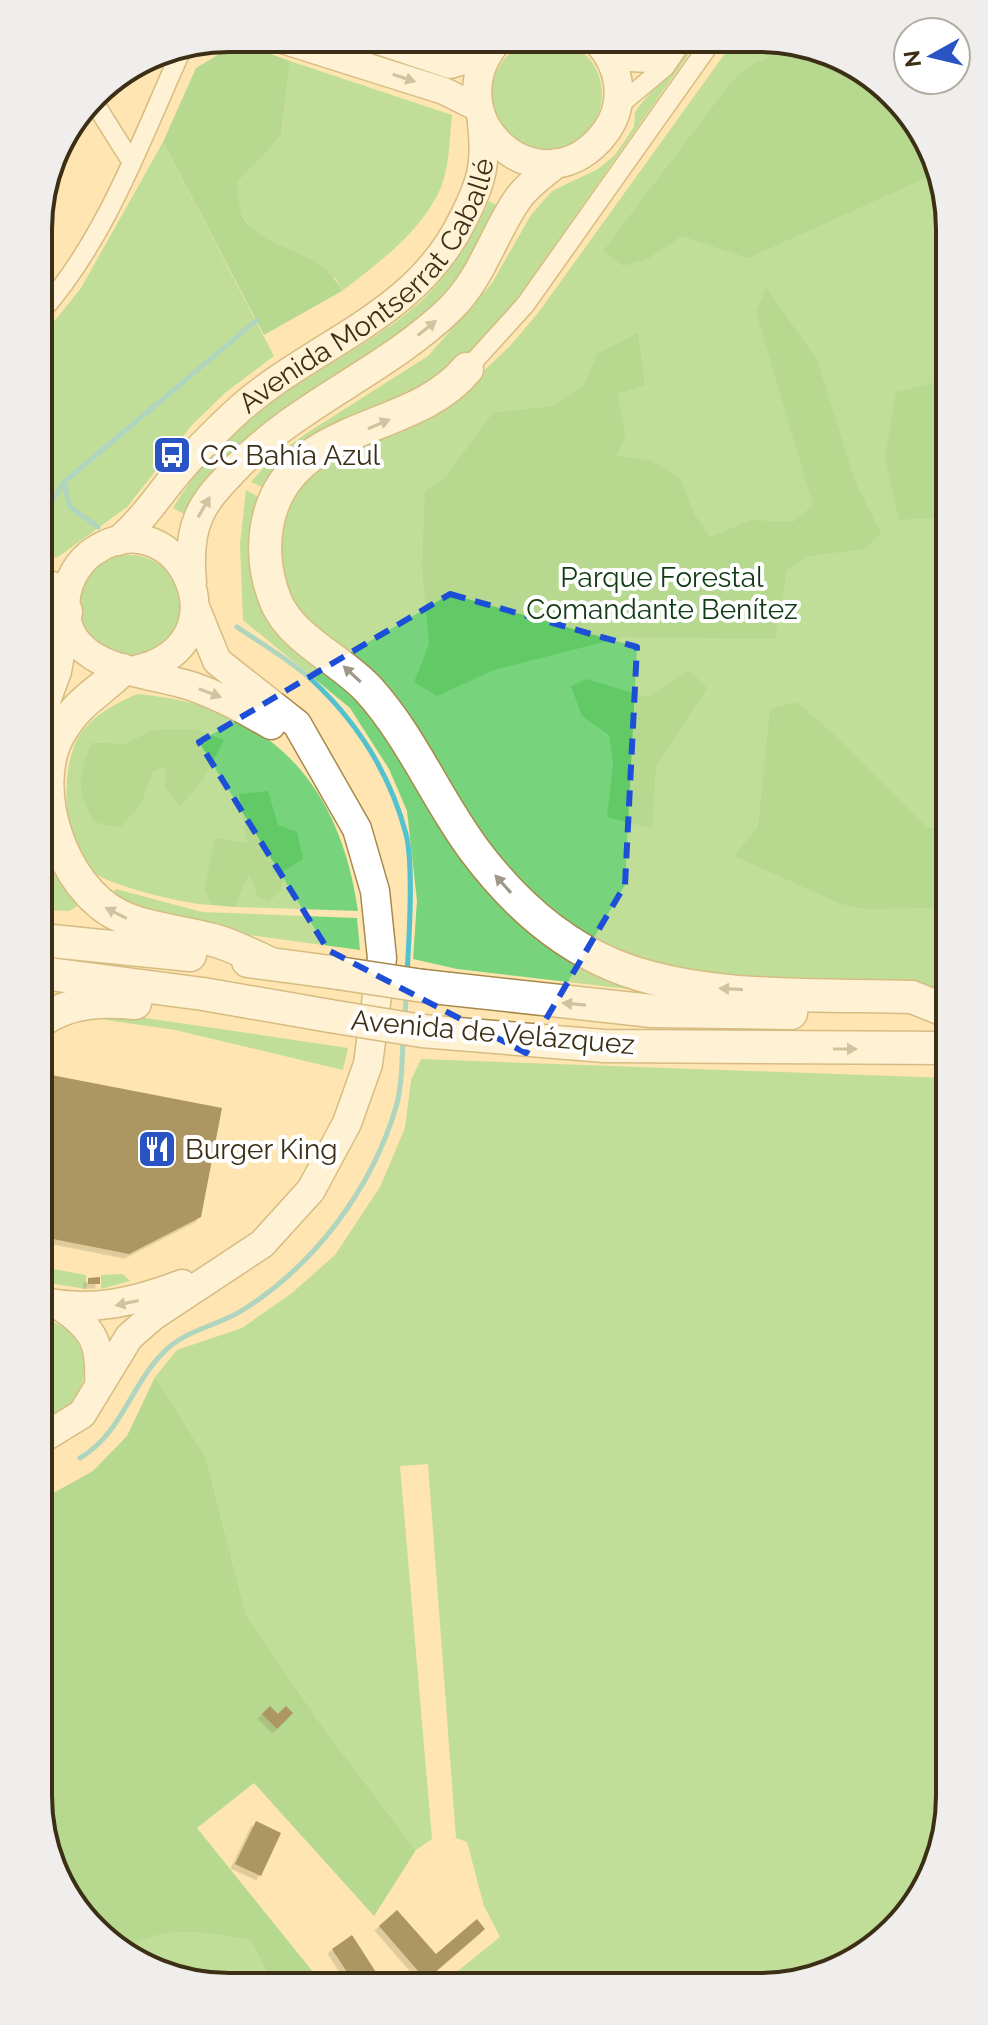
<svg xmlns="http://www.w3.org/2000/svg" width="988" height="2025" font-family="Raleway,sans-serif">
<defs>
<filter id="shadow"><feDropShadow dx="-4.5" dy="4.5" stdDeviation="0" flood-color="#0004"/></filter>
</defs>
<rect width="100%" height="100%" fill="#fee5b1"/>
<path fill="#78d47c" fill-rule="evenodd" d="M492 94a55 55 0 1 1 110 0a55 55 0 1 1-110 0Z
M628 41H672L654 55 641 54Z
M693 41H698L507 313 456 366 271 491 251 482 272 458 307 433 428 356 492 283 531 215 552 191 598 169 615 155 634 127 635 112 644 100 688 53Z
M734 41 796 42 885 86 943 179 946 989 723 983 619 959 526 897 332 649 275 582 278 510 296 478 472 382 510 346 538 313Z
M290 61 452 115C449 140 450 171 438 194 417 235 377 264 342 291L336 279 255 235 236 204 237 181 281 136Z
M163 142 274 356 225 393 192 425 127 507 58 557 42 559 40 339 81 288Z
M489 201 500 207 462 276 434 307 406 332 264 425 196 496 184 514 173 508C199 465 235 424 277 396 324 365 378 340 420 302 451 273 470 239 489 201Z
M246 490 266 501 260 571 369 702 480 872 662 993 457 969 413 959 417 901 407 811 389 769 350 708 243 620 240 544Z
M79 606a51 51 0 1 1 102 0a51 51 0 1 1-102 0Z
M137 694C269 705 340 783 358 911L235 907 249 873 281 891 285 870 247 844 204 891 212 905C189 905 110 886 93 872 61 847 59 763 81 733 96 713 116 704 137 694ZM92 742 126 744 204 778 167 766 154 771 142 803Z
M42 842C48 855 76 899 77 906L69 911 42 910Z
M116 889 202 912 357 918 360 950 227 932 107 898Z
M105 1012 348 1048 343 1070 175 1030 106 1020Z
M421 1059 947 1078 950 1809 903 1922 809 1980 444 1982 500 1937 484 1906 467 1842 456 1838 428 1464 400 1466 432 1839 416 1850 325 1730 246 1615 206 1457 155 1377 177 1350 242 1328 292 1293 335 1255 380 1187 405 1128 411 1080Z
M43 1267 86 1275V1289L43 1282Z
M123 1274 130 1281 101 1289V1275Z
M43 1319C99 1330 97 1407 43 1419Z
M195 1929 251 1941 269 1977 268 1983H192L123 1949 147 1936Z"/>
<path fill="#61ca67" d="M800 44 885 86 937 169 928 177 748 258 682 236 649 258 623 266 603 251 732 81 753 64Z
M257 49 290 61 281 136 238 181C232 260 312 233 342 291L264 335 163 142 196 68 226 50Z
M766 287 817 360 855 481 881 533 866 549 809 556 787 570 775 639 623 637 494 670 437 696 414 682 429 644 422 568 425 491 446 476 493 413 553 406 583 387 597 354 638 333 645 385 617 394 626 435 616 456 650 460 681 479 693 512 710 537 751 520 793 522 813 505 756 312Z
M944 380 945 517 899 520 885 458 896 392Z
M689 670 707 688 656 766 652 829 607 817 613 765 609 735 582 716 571 686 586 679 647 697Z
M796 702 833 733 928 828H946V908L866 909 841 904 734 856 758 827 770 709Z
M195 729 224 740 204 778 180 807 165 788 166 767 154 771 142 803 120 828 94 822C75 790 78 774 92 742L125 744 153 730Z
M268 791 278 825 297 832 303 859 285 870 281 891 268 902 258 897 249 874 235 907 212 905 204 891 215 838 247 843 239 794Z
M155 1377 206 1457 246 1615 325 1730 416 1850 374 1916 254 1783 197 1828 322 1983H268L269 1977 251 1941C201 1931 169 1924 123 1949L103 1939 45 1846 44 1506 46 1497 93 1471 127 1436Z"/>
<g fill="none" stroke-linecap="round" stroke-linejoin="round">
<path stroke="#53c2ce" stroke-width="5" d="M64 483 70 507 98 527
M41 519 64 482 257 320
M237 627C262 644 290 660 312 680 357 722 390 774 406 834 414 865 409 941 407 974
M405 1018 406 996
M80 1458C121 1434 130 1387 162 1354 186 1328 218 1327 246 1308 316 1263 372 1188 396 1107 402 1086 402 1062 403 1040"/>
</g>
<path fill="#483400" filter="url(#shadow)" d="M46 1074 222 1108 201 1217 129 1254 43 1237 42 1076Z
M100 1277V1284H88V1278Z
M270 1706 278 1714 286 1706 293 1713 277 1729 262 1714Z
M256 1821 281 1833 261 1876 235 1864Z
M397 1910 436 1954 477 1919 485 1929 426 1980 379 1926Z
M352 1935 381 1980 378 1983H354L332 1949Z"/>
<g fill="none" stroke-linecap="round" stroke-linejoin="round">
<g stroke="#a78a4b" stroke-width="21">
<path id="minor" d="M611 61 649 63 673 55
M92 99 131 161
M617 107 665 67 683 41
M40 313C106 240 142 137 183 47
M467 369 525 305 712 41
M41 577 68 586"/>
</g>
<g stroke="#a78a4b" stroke-width="29">
<path id="secondary" d="M276 38 444 91 478 108
M372 39 450 65 486 55"/>
</g>
<g stroke="#a78a4b" stroke-width="31">
<g id="primary">
<path d="M498 40C433 116 535 209 599 140 609 129 616 117 618 102 621 79 612 57 596 40"/>
<path id="s1" d="M118 541C142 521 158 496 178 472 195 452 214 433 233 415 309 344 413 320 462 221 481 184 487 165 482 123"/>
<path d="M192 582C190 561 190 536 199 516 207 497 222 483 236 468 299 403 386 371 450 309 482 278 493 235 517 200 527 185 544 174 557 163"/>
<path d="M136 670C249 644 178 495 94 551 79 561 69 578 66 596 57 672 145 670 194 687 222 697 246 710 271 725"/>
<path d="M43 1302C93 1312 135 1302 182 1284"/>
<path d="M60 1306C94 1329 101 1343 99 1385"/>
<path d="M43 1438 82 1414 129 1337 153 1316 262 1244 311 1190 347 1123 368 1064 382 958 375 891 357 829 297 724 217 661 195 607"/>
</g>
</g>
<g stroke="#a78a4b" stroke-width="35">
<path id="motorway" d="M467 369C415 432 305 421 273 504 261 536 263 572 277 604 294 641 342 660 369 690 413 739 436 799 475 851 511 899 558 942 613 965 699 1001 819 994 912 997L947 1011
M122 670C97 694 78 701 59 734 28 790 63 888 118 915 148 930 181 931 213 940 232 945 251 955 269 963
M41 709 55 671 66 611
M42 940 190 955
M248 961 338 973
M42 973 203 994 330 1016
M423 986 652 1011 791 1013
M42 1020C71 1001 102 1000 135 1003
M422 1031 604 1046 947 1048
M43 1301V1302"/>
</g>
<use href="#minor" stroke="#fff" stroke-width="18"/>
<use href="#secondary" stroke="#fff" stroke-width="26"/>
<use href="#primary" stroke="#fff" stroke-width="28"/>
<use href="#motorway" stroke="#fff" stroke-width="32"/>
<g stroke="#a78a4b" stroke-width="35" stroke-linecap="butt">
<path id="motorway-bridge" d="M338 973 423 986
M330 1016 422 1031"/>
</g>
<use href="#motorway-bridge" stroke="#fff" stroke-width="32"/>
</g>
<defs><path id="oneway-solid" d="M-6-.8H1V-3.2L6.5 0L1 3.2V.8H-6Z" transform="scale(2)"/></defs>
<g fill="#9e978a">
<use href="#oneway-solid" transform="translate(404 78) rotate(18)"/>
<use href="#oneway-solid" transform="translate(427 328) rotate(-39)"/>
<use href="#oneway-solid" transform="translate(379 424) rotate(-23)"/>
<use href="#oneway-solid" transform="translate(204 507) rotate(-60)"/>
<use href="#oneway-solid" transform="translate(352 674) rotate(-137)"/>
<use href="#oneway-solid" transform="translate(210 693) rotate(21)"/>
<use href="#oneway-solid" transform="translate(503 884) rotate(-132)"/>
<use href="#oneway-solid" transform="translate(116 913) rotate(-153)"/>
<use href="#oneway-solid" transform="translate(731 989) rotate(-177)"/>
<use href="#oneway-solid" transform="translate(574 1004) rotate(-175)"/>
<use href="#oneway-solid" transform="translate(845 1049)"/>
<use href="#oneway-solid" transform="translate(127 1303) rotate(168)"/>
</g>
<path d="M0 0H988V2025H0ZM450 594 637 647 625 885 526 1053 328 950 199 742Z" fill="#fee5b1" fill-opacity=".55" fill-rule="evenodd"/>
<path fill="none" stroke="#1d4ed8" stroke-width="6" stroke-dasharray="16 10" stroke-linejoin="round" d="M450 594 637 647 625 885 526 1053 328 950 199 742Z"/>
<defs>
<g id="bus-square" transform="scale(2)"><rect x="-9" y="-9" width="18" height="18" rx="4" fill="#2a54c3" stroke="#fff"/><path d="M-5-6H5V4H4V6H2V4H-2V6H-4V4H-5ZM-3.5-4V0h7V-4ZM-3.5 1.2v1.5H-2V1.2ZM2 1.2v1.5H3.5V1.2Z" fill="#fff"/></g>
<g id="restaurant-square" transform="scale(2)"><rect x="-9" y="-9" width="18" height="18" rx="4" fill="#2a54c3" stroke="#fff"/><path d="M-5-6h1v4h1v-4h1v4h1v-4h1v5L-1.5 .5V6h-2V.5L-5-1ZM5-6V6H3V1.5H1.5Q1.5-4 5-6Z" fill="#fff"/></g>
</defs>
<g fill-rule="evenodd">
<use href="#bus-square" x="172" y="455"/>
<use href="#restaurant-square" x="157" y="1149"/>
</g>
<g text-anchor="middle" stroke-width="8" stroke-linejoin="round" paint-order="stroke">
<g font-size="28" fill="#3c2f15" stroke="#fff">
<text dy="10" stroke="none"><textPath href="#s1" startOffset="362">Avenida Montserrat Caballé</textPath></text>
<text transform="translate(493 1032) rotate(5)" y="10">Avenida de Velázquez</text>
</g>
<g font-size="28" fill="#3c2f15" stroke="#fff" text-anchor="start">
<text x="200" y="465">CC Bahía Azul</text>
<text x="185" y="1159">Burger King</text>
</g>
<g font-size="28" fill="#113b14" stroke="#fff">
<text x="662" y="587">Parque Forestal<tspan x="662" dy="32">Comandante Benítez</tspan></text>
</g>
</g>
<path d="M0 0H988V2025H0ZM229 52H759A177 177 0 0 1 936 229V1796A177 177 0 0 1 759 1973H229A177 177 0 0 1 52 1796V229A177 177 0 0 1 229 52Z" fill="#efeeec" fill-rule="evenodd"/>
<path fill="none" stroke="#3c2f15" stroke-width="4" d="M229 52H759A177 177 0 0 1 936 229V1796A177 177 0 0 1 759 1973H229A177 177 0 0 1 52 1796V229A177 177 0 0 1 229 52Z"/>
<g transform="translate(932 56) rotate(262)"><circle r="38" fill="#ffffff" stroke="#b1aca1" stroke-width="2"/>
<path d="M0-6L14 30L0 20L-14 30Z" fill="#2a54c3"/>
<text y="-12" font-size="22" font-weight="bold" text-anchor="middle" fill="#3c2f15">N</text>
</g>
</svg>
